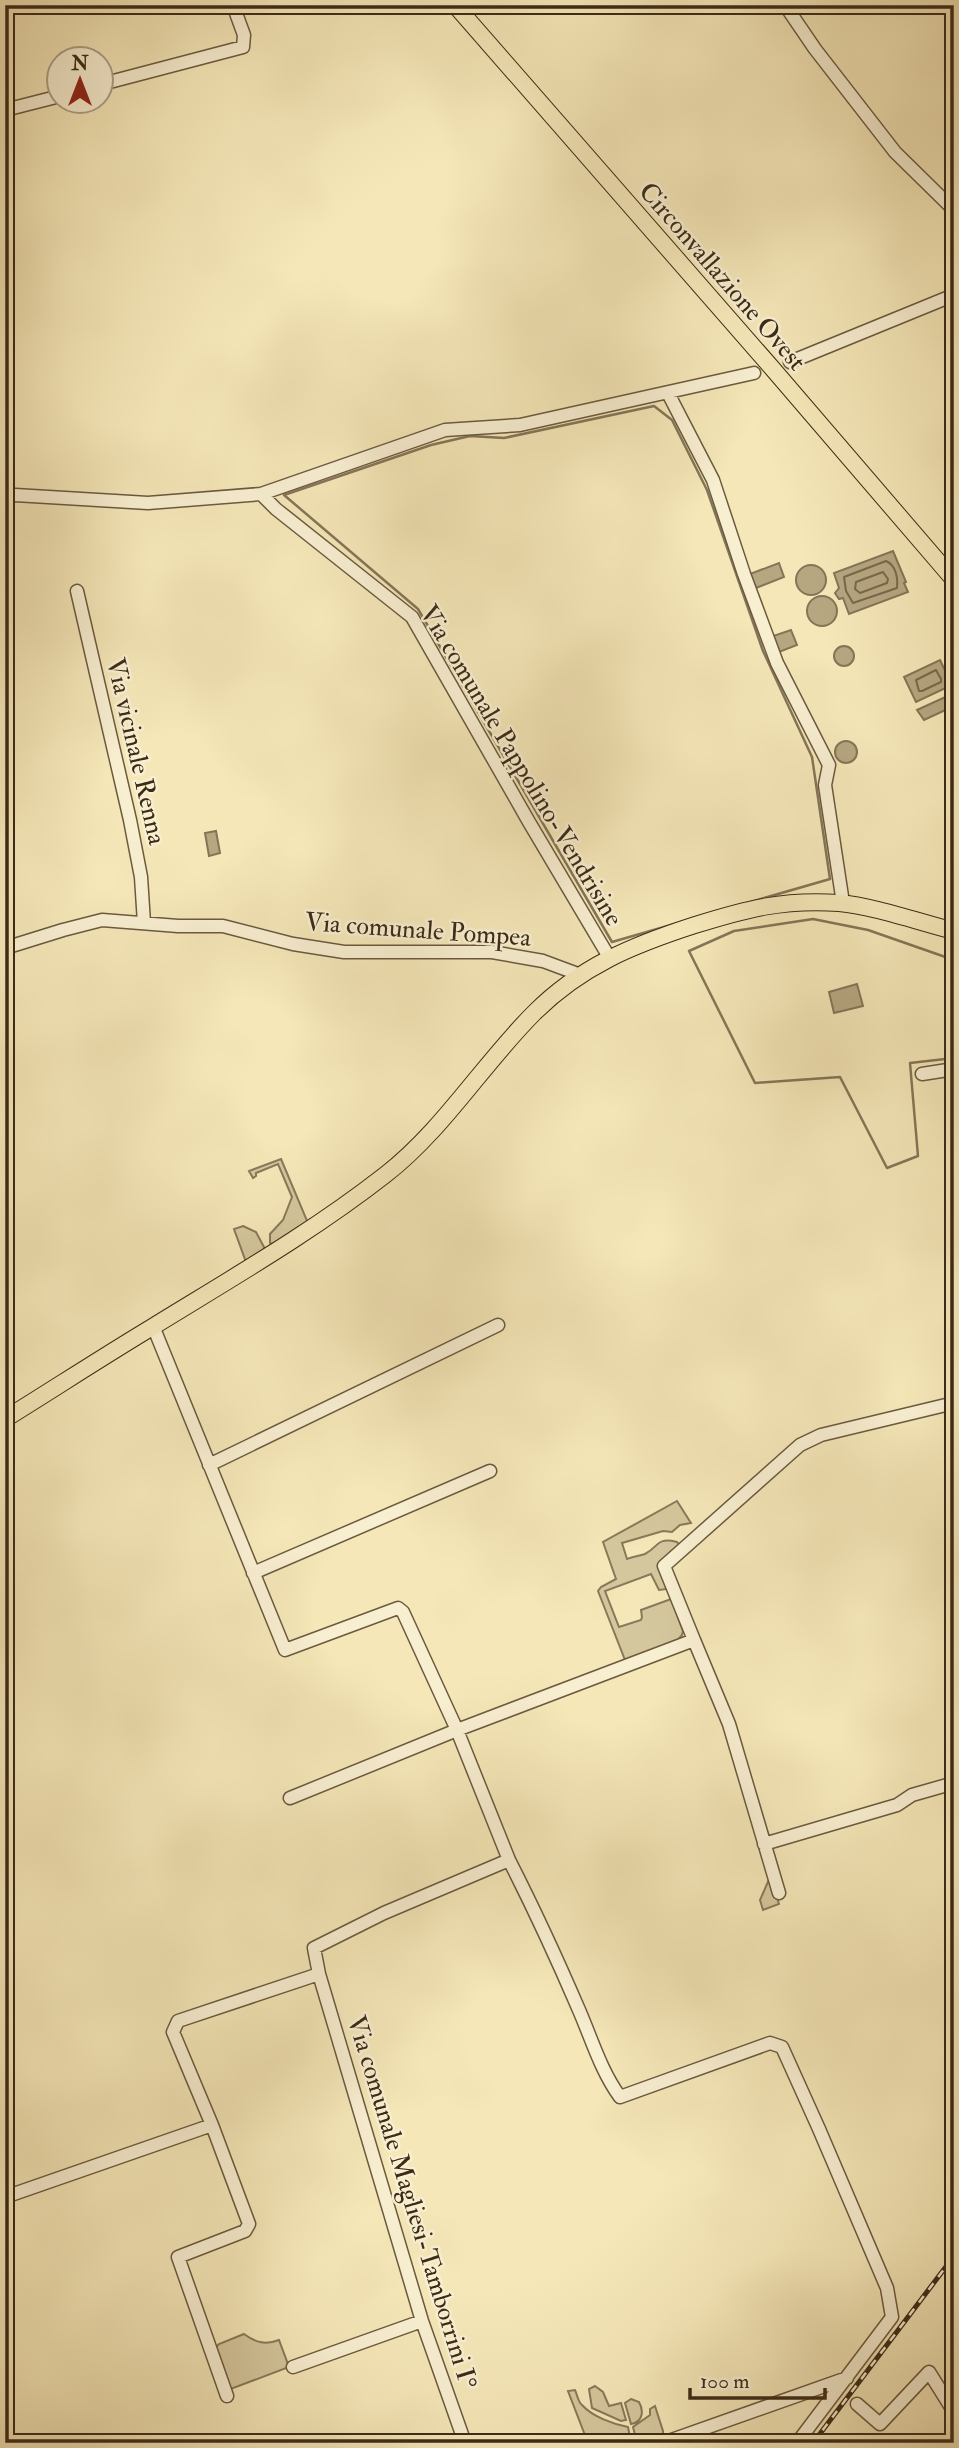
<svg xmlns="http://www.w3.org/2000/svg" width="959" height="2448" font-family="'IM FELL Double Pica',serif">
<rect width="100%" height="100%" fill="#f5e7b8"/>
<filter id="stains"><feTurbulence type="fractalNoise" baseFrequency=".00286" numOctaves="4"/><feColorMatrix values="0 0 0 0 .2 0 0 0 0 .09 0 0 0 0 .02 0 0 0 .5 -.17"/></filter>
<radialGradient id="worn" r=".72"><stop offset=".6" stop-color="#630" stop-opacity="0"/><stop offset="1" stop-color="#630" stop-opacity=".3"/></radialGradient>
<path fill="#d5c79d" stroke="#88795a" stroke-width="2" d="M281 1159 308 1223 274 1245 270 1243V1234L283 1220 292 1197 278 1164 256 1173V1176L253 1178 249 1171Z
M243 1226 256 1232 265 1249 246 1262 234 1229Z
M677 1501 691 1523 680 1525 672 1532 663 1531 622 1543 627 1559C632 1557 639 1556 645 1554 660 1546 656 1537 677 1542L680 1546 658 1565 667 1589 659 1590 651 1574 605 1591 619 1627 641 1620 642 1617 641 1610 671 1599 683 1631 682 1635 677 1641 625 1660 598 1591 601 1587 616 1579 603 1542Z
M770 1877 779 1904 763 1910 760 1900Z
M244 2334C256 2343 266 2345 279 2340L289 2367 228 2390 215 2348 219 2344Z
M595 2386 603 2392 609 2406 621 2403 626 2420 621 2421 592 2408 589 2389Z
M575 2390C577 2394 578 2402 582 2405 593 2417 613 2424 628 2427L630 2437 627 2443H588L568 2391Z
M631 2399 639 2402C644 2411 643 2422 631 2424L625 2403Z
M655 2406 663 2431V2438L649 2443H640L636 2439 633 2427 650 2415V2409Z"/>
<path fill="#b6a781" stroke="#857557" stroke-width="2" d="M893 551 906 582 904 583 908 592 849 614 843 598 839 599 835 593 839 588 834 573Z
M779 563 784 577 756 588 750 574Z
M796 580a15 15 0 1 1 30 0a15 15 0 1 1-30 0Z
M807 611a15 15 0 1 1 30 0a15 15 0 1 1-30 0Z
M791 630 797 645 779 652 773 636Z
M834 656a10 10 0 1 1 20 0a10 10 0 1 1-20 0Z
M940 660 952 685 916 702 904 677Z
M954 693V706L924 720 917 710Z
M835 752a11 11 0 1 1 22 0a11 11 0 1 1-22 0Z
M216 831 220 853 209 856 205 833Z
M857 984 863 1006 834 1013 829 992Z"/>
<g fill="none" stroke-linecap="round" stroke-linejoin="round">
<path stroke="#78694c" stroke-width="2" d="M886 561C896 565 898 578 897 588L853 603 846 591 844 577Z
M883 572 888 579 887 583 860 593 855 589 856 582Z
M936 670 941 679V682L922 691H919L916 680Z"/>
<path stroke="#857557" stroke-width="2.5" d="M654 406 672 420 707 490 763 651 812 757 830 879 612 942 418 609 284 495 431 445 470 436 504 438Z
M954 960 868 930 813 919 734 931 689 951 755 1083 840 1077 887 1168 918 1156 910 1063 954 1058"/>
<g stroke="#6a5a3f" stroke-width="15">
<path id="minor" d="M785 5 815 49 895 152 954 210
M102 84 243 47 244 35 233 5
M5 110 60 96
M790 362 954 295
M668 393 713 480 744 574 777 663 829 765 825 785 843 903
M261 494 276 509 412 617 529 822 609 957
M5 497 15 495 148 503 261 494 445 430 520 425 754 373
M77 591 130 820 141 877 144 923
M5 948 63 930 102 920 178 926H223L293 944 344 952H492L543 961 578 974
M922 1074 954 1069
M153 1326 285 1650 398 1608 403 1612 457 1730 290 1798
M209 1465 498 1325
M253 1573 490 1471
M694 1640 729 1724 779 1893
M764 1844 897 1805 912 1795 954 1783
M509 1860C534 1909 557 1959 579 2010 592 2040 601 2071 620 2097L770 2043 782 2047 819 2129 887 2288 892 2317 797 2443
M319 1974 422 2321 465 2443
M212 2125 249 2224 245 2231 178 2257 227 2396
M5 2197 212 2125 173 2032 178 2021 319 1974 314 1948 384 1913 509 1860 457 1730 694 1640 664 1566 800 1445 821 1435 954 1403
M293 2367 422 2321
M857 2404 880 2424 929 2372 954 2412
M117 2441 118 2443
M663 2443 847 2378"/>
</g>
<g stroke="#3b2b17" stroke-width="18">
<path id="major" d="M455 5 772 368 954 580
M5 1419C55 1388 104 1356 154 1326 232 1278 312 1232 385 1175 443 1130 482 1065 534 1013 581 966 633 945 695 925 746 909 784 899 839 903 873 906 919 922 954 931"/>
</g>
<use href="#minor" stroke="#f8efd1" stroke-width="12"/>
<use href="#major" stroke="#f5e7b8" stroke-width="16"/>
<g stroke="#3b2b17" stroke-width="5">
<path id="rail" d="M813 2443 954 2256"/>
</g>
<use href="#rail" stroke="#f8efd1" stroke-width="2.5" stroke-dasharray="8" stroke-linecap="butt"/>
</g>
<g text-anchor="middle" stroke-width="5" stroke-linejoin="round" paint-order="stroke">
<g font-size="26" fill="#3b2b17" stroke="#f8efd1">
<text transform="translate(723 276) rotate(49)" y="9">Circonvallazione Ovest</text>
<text transform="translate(137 751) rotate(77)" y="9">Via vicinale Renna</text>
<text transform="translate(522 765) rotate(59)" y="9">Via comunale Pappolino-Vendrisine</text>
<text transform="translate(418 929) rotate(4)" y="9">Via comunale Pompea</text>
<text transform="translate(413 2202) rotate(73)" y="9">Via comunale Magliesi-Tamborrini I°</text>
</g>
</g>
<rect width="959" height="2448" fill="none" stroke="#f5e7b8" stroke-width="28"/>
<rect x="7" y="7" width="945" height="2434" fill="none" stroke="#3b2b17" stroke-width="3.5"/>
<rect x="14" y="14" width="931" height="2420" fill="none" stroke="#3b2b17" stroke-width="2"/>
<g transform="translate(80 80)"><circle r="33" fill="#f8efd1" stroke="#aca187" stroke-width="2"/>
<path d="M0-5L12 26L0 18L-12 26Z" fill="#8f2418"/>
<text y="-10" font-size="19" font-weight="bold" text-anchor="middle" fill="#3b2b17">N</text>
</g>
<path d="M690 2388v10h135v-10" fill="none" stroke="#3b2b17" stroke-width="3.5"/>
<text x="700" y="2388" font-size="21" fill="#3b2b17" stroke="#f8efd1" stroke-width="5" paint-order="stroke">100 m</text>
<rect width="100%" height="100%" filter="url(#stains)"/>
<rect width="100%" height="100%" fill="url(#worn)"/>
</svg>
